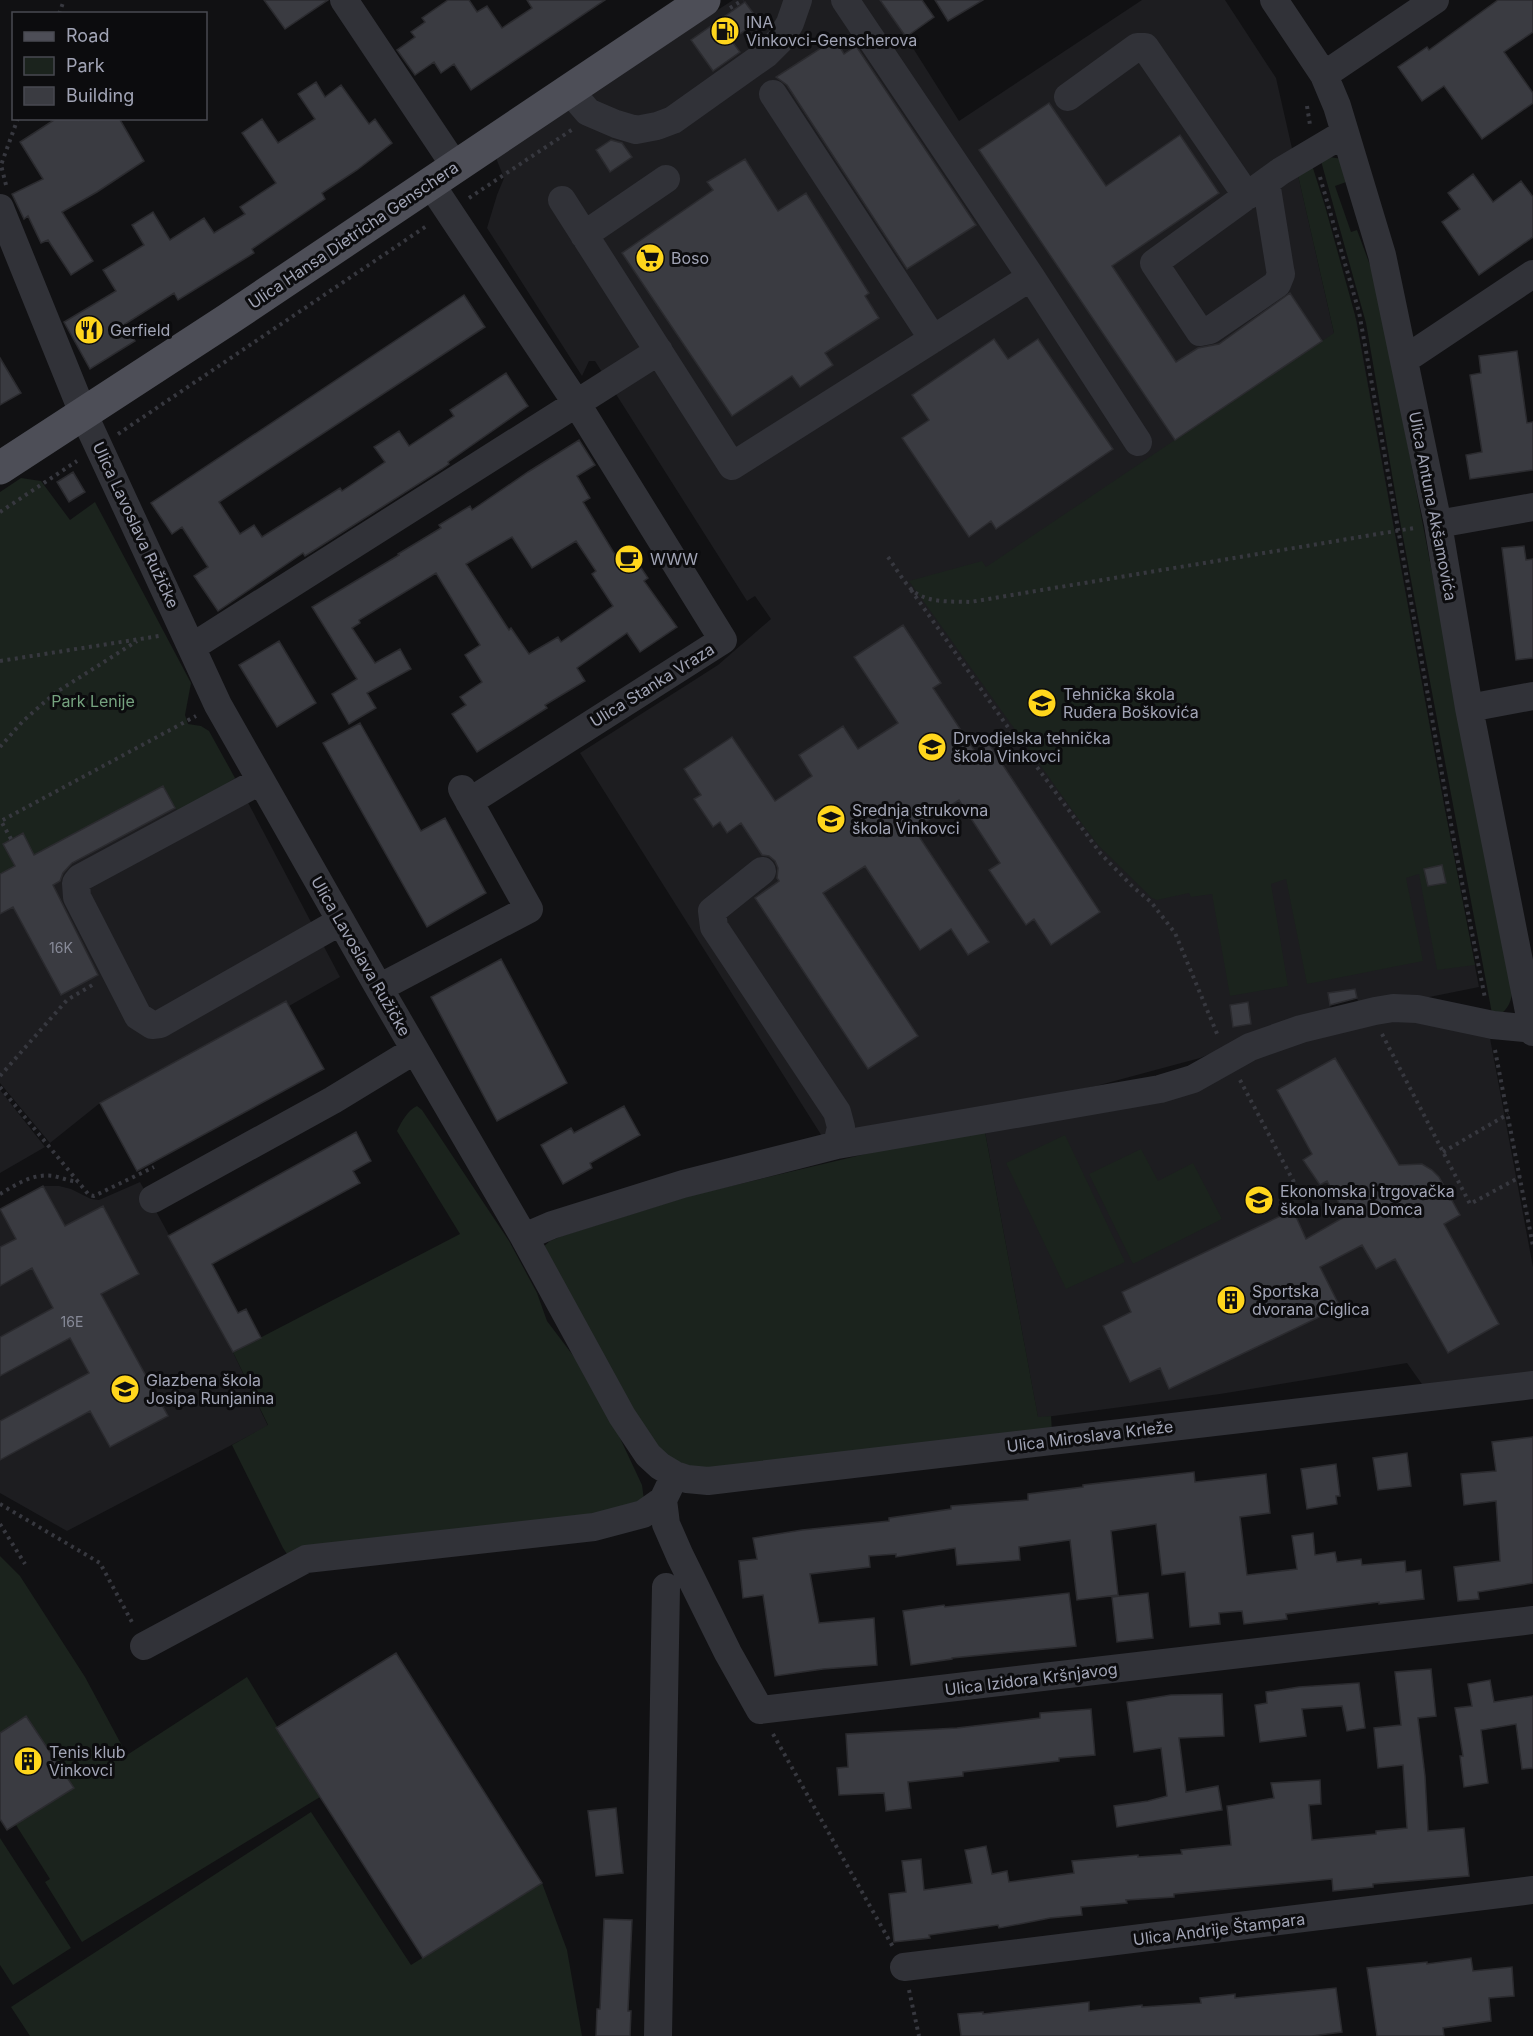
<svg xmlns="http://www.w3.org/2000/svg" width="1533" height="2036" font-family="Inter,sans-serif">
<rect width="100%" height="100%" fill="#111113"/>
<path fill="#1d1d20" d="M733 0H880L906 37 959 121 1142 0H1225L1276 78 1334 333 1356 318 1444 805 1479 987 1360 1011 1355 989 1328 993 1332 1016 1237 1043 1200 1058 1096 1086 825 1141 580 753 718 665 771 619 755 596 747 601 595 361H589L582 376 487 228 497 195 504 178 496 158 610 80Z
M235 778 340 977 289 1006 286 1001 100 1103 50 1143 0 1083V874L14 866 3 844 23 833 35 855 163 786Z
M1391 1014 1489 1033 1533 1267V1374L1424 1387 1407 1363 1220 1394 1038 1418 985 1132 1249 1054Z
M0 1090 45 1147 0 1173Z
M140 1182 233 1352 268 1426 67 1531 0 1493V1209L43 1186H59L71 1189 91 1199 99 1200Z"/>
<path fill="#1b231d" d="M1329 157 1343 159 1349 181 1335 186 1351 232 1357 230 1377 284 1512 992C1511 1006 1505 1012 1493 1019L1400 521 1366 323 1321 161Z
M1312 165 1325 206 1355 315 1444 805 1475 965 1437 970 1419 874 1406 878 1423 961 1307 984 1286 879 1271 884 1288 986 1230 996 1212 894 1191 897 1189 893 1157 900 1152 898 1099 846 1083 825 909 581 982 561 986 567 1334 333 1297 171Z
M21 478 41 481 70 520 95 502 191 683 185 715 188 724 201 726 209 731 235 778 180 816 163 786 34 855 22 833 3 844 15 866 0 874V492Z
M417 1106 422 1110 509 1241 537 1293 547 1321 584 1370 612 1421 642 1485 644 1500 638 1508 287 1554 283 1548 232 1445 268 1425 233 1352 460 1234 397 1131C402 1121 407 1111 417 1106Z
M985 1132 1038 1417 1051 1416 1052 1432 700 1472 673 1461 643 1432 542 1248 550 1241 562 1236 693 1195 895 1147Z
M1065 1135 1125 1262 1066 1289 1006 1163Z
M1141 1149 1158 1181 1193 1163 1222 1219 1133 1264 1089 1174Z
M0 1556 20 1576 85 1677 127 1755 247 1677 320 1797 82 1942 45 1882 50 1879 16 1825 7 1830 0 1819Z
M311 1812 411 1965 542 1883 567 1950 582 2036H30L11 2007Z
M0 1838 71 1948 13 1985 0 1965Z"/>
<path fill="#3a3b41" stroke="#2b2b2f" stroke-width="1.5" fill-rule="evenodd" d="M264 0H328L285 29Z
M448 0H469L477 12 487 6 502 28 532 8 527 0H605L471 90 454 64 441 73 434 62 415 75 397 50 415 37 411 32 425 22 422 18Z
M880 0H922L934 17 906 37Z
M935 0H983L948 21Z
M1498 0H1533V32L1504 52 1533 93V103L1482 139 1444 86 1422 101 1398 67 1427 47 1429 50Z
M745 2 759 21 731 40 740 52 713 71 691 40Z
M835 39 844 54 856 46 976 225 907 269 787 85 776 77Z
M316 82 325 97 341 85 369 124 375 119 392 143 357 170 322 193 325 199 252 249 254 253 178 300 174 293 125 324 135 341 90 369 64 322 116 291 103 270 144 245 132 225 153 212 170 240 204 218 214 233 245 214 240 207 276 183 242 133 262 119 278 143 315 119 298 94Z
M1049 103 1106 186 1180 135 1219 193 1112 266 1176 362 1198 348 1219 344 1290 293 1322 341 1175 440 979 150Z
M57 118H119L144 161 97 192 62 212 93 261 71 275 48 240 41 243 28 216 24 219 12 194 43 179 20 142Z
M611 140 622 143 632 157 610 172 596 150Z
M745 159 778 211 806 193 869 293 865 296 879 318 825 353 833 365 800 387 792 376 732 416 622 253 713 190 707 182Z
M1473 174 1493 202 1521 181 1533 197V237L1479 275 1442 222 1460 209 1448 193Z
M464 295 485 327 219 502 240 534 254 525 262 537 340 488 342 491 385 462 374 447 399 431 409 446 454 416 450 410 506 373 528 406 448 462 449 464 442 469 305 556 303 553 218 611 194 576 208 567 182 527 172 534 151 503Z
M994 339 1008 359 1038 339 1113 449 996 529 991 521 969 537 902 438 929 420 912 395Z
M1517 351 1527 423 1533 422V470L1470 479 1466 455 1482 452 1470 375 1481 373 1479 356Z
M0 358 21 393 0 405Z
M579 440 595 465 577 476 590 498 583 502 617 558 629 550 648 578 644 581 677 627 640 652 627 633 577 668 585 681 545 705 547 708 477 752 452 714 466 705 460 697 482 682 465 655 480 645 436 573 359 620 360 623 352 628 375 663 400 649 411 669 367 693 376 708 349 724 332 694 357 679 312 607 399 555 398 554 441 528 439 525 470 506 472 510 528 472ZM512 537 532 568 576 541 596 571 592 574 613 606 561 642 558 637 529 654 511 628 509 630 466 564Z
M73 472 85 492 69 502 57 482Z
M1524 546 1526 560 1533 559V658L1516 660 1502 548Z
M903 625 941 683 933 688 976 753 989 744 1100 912 1051 945 1034 919 1026 925 989 870 1000 863 959 800 914 829 989 942 968 955 951 929 920 950 865 866 823 893 918 1036 868 1069 755 898 779 881 777 878 778 868 775 861 769 856 762 855 741 823 727 833 720 822 713 827 694 799 701 795 684 769 732 737 775 801 812 776 799 755 843 726 858 749 898 723 854 657Z
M279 641 316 703 277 727 239 665Z
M360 723 421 831 445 818 486 893 427 927 323 743Z
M163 786 175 808 72 863 63 873 60 881 53 885 98 975 61 995 13 907 0 914V874L15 866 3 844 23 833 34 855Z
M1442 865 1446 883 1428 886 1424 869Z
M501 959 567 1083 497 1121 431 997Z
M1355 989 1357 998 1330 1005 1328 993Z
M286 1001 324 1069 137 1171 100 1103Z
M1248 1002 1251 1024 1233 1027 1230 1005Z
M1335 1058 1399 1165 1422 1164 1432 1170 1439 1177 1460 1215 1444 1224 1499 1324 1448 1353 1395 1259 1376 1269 1362 1245 1320 1267 1340 1307 1169 1389 1160 1368 1130 1382 1103 1326 1131 1312 1122 1292 1293 1210 1306 1239 1346 1216 1327 1181 1320 1185 1303 1160 1312 1154 1277 1090Z
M624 1106 640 1135 590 1163 592 1168 563 1184 541 1145 571 1128 574 1133Z
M356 1132 371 1161 353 1171 360 1183 212 1264 238 1313 246 1309 261 1338 233 1352 168 1236Z
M43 1186 65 1226 103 1206 139 1274 101 1294 168 1416 110 1447 90 1411 0 1460V1421L89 1373 70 1338 0 1376V1337L53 1308 32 1268 0 1286V1247L16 1239 0 1209Z
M1533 1437V1583L1478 1592 1479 1599 1458 1601 1454 1567 1500 1561 1496 1501 1464 1505 1461 1474 1496 1471 1492 1442Z
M1407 1453 1411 1486 1378 1490 1373 1458Z
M1336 1464 1340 1496H1336L1337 1504 1307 1509 1301 1469Z
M1194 1472 1195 1482 1266 1474 1270 1513 1240 1517 1247 1575 1297 1569 1292 1536 1313 1533 1315 1555 1335 1552 1337 1562 1361 1559 1362 1565 1405 1561 1406 1572 1421 1570 1424 1599 1379 1604V1602L1286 1614 1287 1619 1244 1624 1242 1611 1219 1613 1220 1624 1190 1627 1185 1572 1162 1575 1156 1524 1111 1531 1118 1595 1077 1600 1070 1540 1019 1547 1020 1560 957 1565 955 1548 896 1557V1554L869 1556 870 1567 810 1574 819 1623 874 1618 877 1665 823 1669 775 1676 763 1595 743 1598 739 1561 757 1559 753 1538 802 1530 889 1521V1518L951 1509V1506L1028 1500V1494L1083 1487V1485Z
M1069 1593 1076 1646 952 1658V1659L911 1665 903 1611 944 1605 945 1607Z
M1148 1593 1153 1638 1117 1642 1112 1597Z
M396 1653 542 1883 423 1958 276 1728Z
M1431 1669 1436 1716 1418 1718 1425 1776 1428 1831 1464 1828 1469 1876 1373 1884V1887L1333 1891 1332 1879 1174 1894V1897L1126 1900 1127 1903 1081 1907 1082 1915 1050 1918 999 1928 998 1925 929 1935 930 1938 894 1942 889 1894 906 1892 902 1861 921 1859 924 1890 972 1883 965 1850 986 1846 992 1874 1007 1871 1009 1882 1074 1873 1072 1861 1138 1855V1857L1182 1854 1181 1850 1231 1845 1227 1806 1274 1798 1271 1783 1320 1780 1321 1804 1309 1805 1312 1840 1376 1834V1831L1407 1828 1403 1765 1378 1768 1374 1728 1401 1725 1395 1672Z
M1490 1680 1494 1702 1533 1696V1768L1522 1769 1516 1724 1481 1730 1488 1783 1464 1787 1460 1756H1463L1455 1708 1472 1706 1468 1684Z
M1359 1683 1365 1728 1347 1731 1342 1706 1302 1709 1306 1736 1260 1742 1255 1705 1267 1703 1266 1692 1299 1687Z
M1222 1694 1224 1736 1179 1738 1186 1792 1218 1786 1222 1810 1117 1827 1114 1806 1148 1801 1167 1796 1161 1748 1134 1752 1127 1702 1171 1695Z
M1091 1709 1095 1755 1059 1758V1761L963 1772V1776L908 1782 911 1808 886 1811 884 1793 839 1795 837 1768 848 1767 846 1734 957 1728 1040 1718V1713Z
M26 1716 74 1788 7 1830 0 1819V1733Z
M616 1808 623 1873 596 1876 588 1811Z
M604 1919 632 1920 628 2011H631L630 2036H596L597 2009H600Z
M1471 1958 1473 1971 1512 1967 1514 1996 1489 1998 1491 2021 1443 2028 1444 2036H1377L1367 1968 1427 1962V1964Z
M1336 1988 1342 2032 1312 2036H961L958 2014 983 2012V2014L1089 2002V2011L1142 2005V2007L1201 2003 1200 1998 1235 1994V1998Z"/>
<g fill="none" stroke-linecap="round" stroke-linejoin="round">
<path stroke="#37383f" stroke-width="4" stroke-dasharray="3 4.5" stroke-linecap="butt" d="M730 8 743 0
M59 14 64 0
M1307 106 1310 125
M1320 177 1359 312 1457 857 1485 998
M6 185 1 165 18 118
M469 198 573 129
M118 434 428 225
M0 512 77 461
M888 557C895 567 902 579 910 588 925 604 951 601 970 602L1414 528
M911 590 1017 740 1101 854 1133 887 1151 902 1175 933 1218 1036
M0 661 159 636
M0 747 23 721 55 693 137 641
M11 839 1 821 196 716
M1382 1034 1470 1204 1520 1177
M1495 1050 1533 1246
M0 1076 67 1000 94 984
M1240 1080 1296 1186
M0 1087 89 1195 94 1196 154 1167
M1443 1152 1508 1114
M0 1194C17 1184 33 1173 54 1176 62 1178 70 1181 78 1182
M0 1504 100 1563 133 1624
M0 1524 25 1564
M773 1734 893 1947
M909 1990 919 2036"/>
<path stroke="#313238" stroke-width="28" d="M344 0 455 166
M845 0 1031 277 1138 442
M1274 0 1324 75 1337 106 1382 255 1438 524 1469 708 1533 1032
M1324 75 1435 0
M569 90 588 112 616 124 636 130 657 126 673 120 766 54 780 40 790 23 798 0
M773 94 933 339
M1068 97 1137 47H1145L1247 196
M1266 182 1280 269 1281 274 1277 284 1210 330 1200 332 1154 263 1281 171 1345 133
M430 183 577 404 723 640 469 802
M562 200 732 466 1031 277
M0 208 83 413 218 705 379 988 524 1237 622 1416 648 1455 660 1466 675 1475
M584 235 666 179
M1404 360 1533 274
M1438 524 1533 507
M192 647 659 351
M1469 708 1533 696
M260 781 80 878 76 883 77 897 138 1016 152 1025 160 1024 341 921
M762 871 712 911 714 927 837 1112 841 1127 837 1145
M379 988 529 909 462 789
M153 1199 333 1100 415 1050
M524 1237 552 1225 683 1184 837 1145 1160 1089 1193 1079 1250 1047 1301 1029 1375 1011 1393 1008 1417 1009 1493 1025 1533 1029
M663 1500 666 1524 680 1556 728 1653 760 1710 1533 1620
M144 1646 306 1559 594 1527 643 1514 663 1500 675 1475 687 1479 708 1481 1533 1385
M904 1967 1533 1890
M658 2036 666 1587"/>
<path stroke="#4d4e57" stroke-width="33" d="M0 468 227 320 704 0"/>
</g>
<defs>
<g id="fuel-disc" transform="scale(1.5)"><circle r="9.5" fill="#ffd61c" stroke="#0c0c0e"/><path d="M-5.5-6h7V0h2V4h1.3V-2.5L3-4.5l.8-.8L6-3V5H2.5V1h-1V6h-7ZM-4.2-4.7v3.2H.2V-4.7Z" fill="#111"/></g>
<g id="supermarket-disc" transform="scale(1.5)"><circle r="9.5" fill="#ffd61c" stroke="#0c0c0e"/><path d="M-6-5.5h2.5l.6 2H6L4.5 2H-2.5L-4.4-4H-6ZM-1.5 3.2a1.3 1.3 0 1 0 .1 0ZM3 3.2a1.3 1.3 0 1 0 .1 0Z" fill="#111"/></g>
<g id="restaurant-disc" transform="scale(1.5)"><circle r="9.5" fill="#ffd61c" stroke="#0c0c0e"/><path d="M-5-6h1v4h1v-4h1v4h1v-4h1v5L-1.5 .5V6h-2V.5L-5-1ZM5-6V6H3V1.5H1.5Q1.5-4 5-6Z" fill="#111"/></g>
<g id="cafe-disc" transform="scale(1.5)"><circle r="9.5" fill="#ffd61c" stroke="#0c0c0e"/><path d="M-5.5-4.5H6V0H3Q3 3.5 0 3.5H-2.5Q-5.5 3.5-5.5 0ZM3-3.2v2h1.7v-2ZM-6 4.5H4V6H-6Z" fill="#111"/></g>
<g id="school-disc" transform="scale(1.5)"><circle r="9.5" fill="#ffd61c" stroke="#0c0c0e"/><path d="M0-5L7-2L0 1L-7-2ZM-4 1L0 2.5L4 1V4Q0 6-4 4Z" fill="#111"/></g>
<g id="building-disc" transform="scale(1.5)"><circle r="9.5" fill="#ffd61c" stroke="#0c0c0e"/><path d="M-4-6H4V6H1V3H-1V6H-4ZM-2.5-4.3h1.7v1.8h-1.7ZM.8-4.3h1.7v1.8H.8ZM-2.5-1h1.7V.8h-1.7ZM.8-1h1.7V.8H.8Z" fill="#111"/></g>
</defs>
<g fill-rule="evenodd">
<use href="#fuel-disc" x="725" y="31"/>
<use href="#supermarket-disc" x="650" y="258"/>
<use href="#restaurant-disc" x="89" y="330"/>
<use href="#cafe-disc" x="629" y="559"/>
<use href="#school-disc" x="1042" y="703"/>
<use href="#school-disc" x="932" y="747"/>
<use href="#school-disc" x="831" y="819"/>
<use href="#school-disc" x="1259" y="1200"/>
<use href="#building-disc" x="1231" y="1300"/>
<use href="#school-disc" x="125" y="1389"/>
<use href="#building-disc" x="28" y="1761"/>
</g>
<g text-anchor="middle" stroke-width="6" stroke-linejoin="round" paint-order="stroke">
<g font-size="14" fill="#878a98">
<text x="61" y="953">16K</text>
<text x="72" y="1327">16E</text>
</g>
<g font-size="16" fill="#a1a4b5" stroke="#0c0c0e" text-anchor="start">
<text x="746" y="28">INA<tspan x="746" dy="18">Vinkovci-Genscherova</tspan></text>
<text x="671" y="264">Boso</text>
<text x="110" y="336">Gerfield</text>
<text x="650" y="565">WWW</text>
<text x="1063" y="700">Tehnička škola<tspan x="1063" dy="18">Ruđera Boškovića</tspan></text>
<text x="953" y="744">Drvodjelska tehnička<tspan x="953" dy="18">škola Vinkovci</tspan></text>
<text x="852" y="816">Srednja strukovna<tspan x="852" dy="18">škola Vinkovci</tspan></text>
<text x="1280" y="1197">Ekonomska i trgovačka<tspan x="1280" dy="18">škola Ivana Domca</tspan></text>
<text x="1252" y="1297">Sportska<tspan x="1252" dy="18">dvorana Ciglica</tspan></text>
<text x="146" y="1386">Glazbena škola<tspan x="146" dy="18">Josipa Runjanina</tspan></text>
<text x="49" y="1758">Tenis klub<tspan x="49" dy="18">Vinkovci</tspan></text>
</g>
<g font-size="16" fill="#a1a4b5" stroke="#0c0c0e">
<text transform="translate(353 235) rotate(-34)" y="6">Ulica Hansa Dietricha Genschera</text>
<text transform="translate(1433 506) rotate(79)" y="6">Ulica Antuna Akšamovića</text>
<text transform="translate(136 525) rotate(65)" y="6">Ulica Lavoslava Ružičke</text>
<text transform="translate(652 685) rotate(-32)" y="6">Ulica Stanka Vraza</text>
<text transform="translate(361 956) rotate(60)" y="6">Ulica Lavoslava Ružičke</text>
<text transform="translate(1090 1436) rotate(-7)" y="6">Ulica Miroslava Krleže</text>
<text transform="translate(1031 1679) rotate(-7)" y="6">Ulica Izidora Kršnjavog</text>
<text transform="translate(1219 1929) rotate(-7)" y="6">Ulica Andrije Štampara</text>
</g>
<g font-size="16" fill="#75a27f" stroke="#0c0c0e">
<text x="93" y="707">Park Lenije</text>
</g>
</g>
<rect x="12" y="12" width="195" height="108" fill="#0c0c0e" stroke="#484951" stroke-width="1.5"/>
<rect x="24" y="32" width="30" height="9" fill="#4d4e57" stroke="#484951" stroke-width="1.5"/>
<text x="66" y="42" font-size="18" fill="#a1a4b5">Road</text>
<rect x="24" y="57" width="30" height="18" fill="#1b231d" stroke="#484951" stroke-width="1.5"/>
<text x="66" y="72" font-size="18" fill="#a1a4b5">Park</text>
<rect x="24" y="87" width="30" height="18" fill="#3a3b41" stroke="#484951" stroke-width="1.5"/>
<text x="66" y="102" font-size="18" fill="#a1a4b5">Building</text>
</svg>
